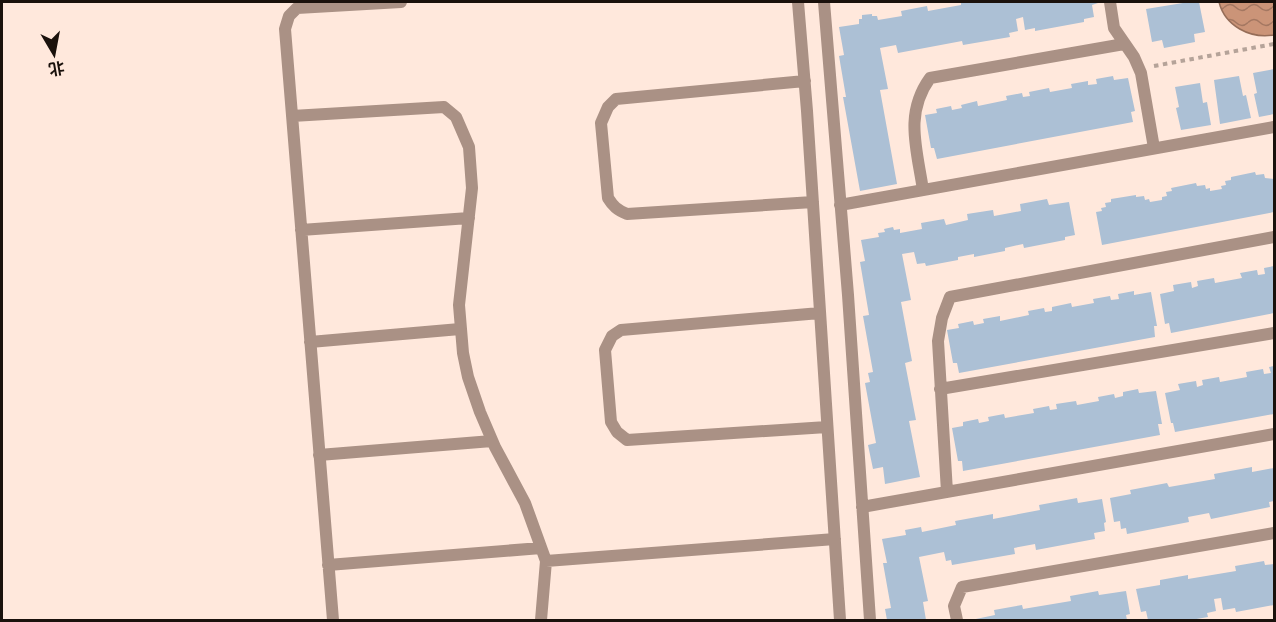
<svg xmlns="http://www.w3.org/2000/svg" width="1276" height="622" font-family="Raleway,'Noto Sans SC',sans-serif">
<defs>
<pattern id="water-waves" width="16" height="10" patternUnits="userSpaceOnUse" patternTransform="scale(1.5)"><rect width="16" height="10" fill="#cb9478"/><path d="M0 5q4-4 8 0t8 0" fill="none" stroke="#a47761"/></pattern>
</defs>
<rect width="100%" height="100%" fill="#ffe8dc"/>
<path fill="url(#water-waves)" stroke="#966d58" stroke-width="1.5" d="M1219 2H1274V35C1250 39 1225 26 1219 2Z"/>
<path fill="#acc0d5" d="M961 2H1097L1098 3 1092 5 1094 17 1084 19V22L1035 31V28L1025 30 1023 17 1016 19 1018 31 1009 33 1010 37 963 45 962 41 898 53 896 45 880 48 888 89 880 90 897 184 860 191 843 97H846L839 56 844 55 839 27 859 24V19H862V15L872 14V16H877L878 20 902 16 901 11 927 6 928 11 961 5Z
M1189 2H1199L1205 32 1194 34 1195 42 1164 48 1162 40 1152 42 1146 9Z
M1274 69V114L1259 117 1254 94 1257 93 1253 73Z
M1113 76 1114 80 1128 78 1135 111 1131 112 1133 122 937 159 934 148H931L925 115 937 113 936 109 951 106 952 110 962 108 961 105 977 101 978 106 1007 100 1006 96 1022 93 1023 97 1030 96 1029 92 1049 88 1050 92 1072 88 1071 84 1088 81V85L1097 84 1096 79Z
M1239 76 1243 96 1246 95 1251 118 1220 124 1214 80Z
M1200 83 1203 103 1207 102 1211 125 1181 130 1176 108 1179 107 1175 87Z
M1255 172 1256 175 1264 174 1265 178 1274 179V212L1102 245 1096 212 1102 211 1101 208 1106 207 1105 203 1111 202V199L1136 195V197L1144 196 1145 200 1149 199 1150 202 1162 200V197L1167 196 1166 192 1172 191 1171 188 1196 183 1197 186 1205 185 1206 189 1210 188V191L1222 189 1221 186 1226 185 1225 181 1231 180V177Z
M1047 199 1049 205 1069 202 1075 235 1065 237V240L1024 248 1023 244 1005 248V251L974 257V254L958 257V260L926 266 925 263 917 264 914 252 902 254 911 300 901 302 912 361 905 363 916 420 909 421 920 477 885 484 883 467 873 469 868 445 876 443 865 383 870 382 868 373 873 372 863 316 869 315 860 262 865 261 861 240 879 237 878 233 885 232 884 229 893 227 894 230 900 229V233L922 229 921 223 944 219 946 225 968 220 967 214 993 210 994 216 1021 211 1020 204Z
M1274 266V313L1171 333 1169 323 1165 324 1160 294 1174 291 1173 285 1191 282 1192 288 1198 286 1197 281 1214 278 1215 283 1242 278 1240 273 1257 270 1258 275 1265 274 1264 268Z
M1134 291V295L1151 292 1157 326H1154L1155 337 959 373 957 363H953L947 330 959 328 958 324 973 321 974 325 984 323 983 319 1000 316V321L1029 315 1028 311 1044 308 1045 312 1052 311V307L1071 303 1072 307 1094 303 1093 299 1110 296 1111 300 1119 299 1118 294Z
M1274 366V414L1175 432 1173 423H1171L1165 393 1180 390 1178 384 1196 381 1197 387 1203 385 1202 380 1219 377 1220 382 1247 377 1246 372 1263 369 1264 374 1271 373 1269 367Z
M1138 389 1139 393 1156 391 1162 424H1158L1160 435 963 471 962 461H958L952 428 963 426V422L978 419 979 423 989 421 988 417 1004 414 1005 418 1034 413 1033 409 1049 406 1050 410 1057 409 1056 404 1076 401 1077 405 1099 401 1098 397 1114 394 1115 398 1123 396V392Z
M1252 467V472L1274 468V501L1269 502 1270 507 1211 519 1209 513 1188 517 1189 522 1127 534 1126 528 1121 529 1120 521 1114 522 1110 498 1131 494 1130 490 1167 483 1169 487 1215 479 1214 474Z
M1077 498 1078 503 1102 499 1106 522 1104 523 1105 531 1094 533 1095 539 1036 550 1035 544 1014 548 1015 554 952 565 951 560 946 561 944 552 919 557 928 601 923 602 926 620H887L885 609 891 608 883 563H887L882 539 906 535 905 530 921 527 922 532 956 525 955 521 993 514V519L1040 510 1039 505Z
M1264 561 1265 565 1274 564V605L1236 612 1235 608 1223 610 1221 598 1214 599 1216 611 1207 613 1208 617 1191 620H1148L1146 611 1141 612 1136 589 1160 585V580L1188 575V579L1236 571 1235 566Z
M1098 591 1099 595 1126 591 1130 614 1126 615 1127 620H971L995 615 994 610 1022 605 1023 609 1071 601 1070 596Z"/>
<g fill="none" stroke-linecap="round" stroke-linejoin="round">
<path stroke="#b5a399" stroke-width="4" stroke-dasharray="4.5 4.5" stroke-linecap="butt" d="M1154 66 1274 44"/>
<path stroke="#aa9185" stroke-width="12" d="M798 2 807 111 840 620
M824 2 848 295 870 620
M1110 2 1114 28 1134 57 1141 73 1154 148
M805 81 616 99 608 107 601 123 608 198C613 206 617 210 627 214L813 202
M292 116 444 107 456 117 469 147 472 188 459 305 463 353 468 377 480 412 495 447 525 503 546 561 541 620
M923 190C917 149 904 114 930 78L1124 44
M840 205 1274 127
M301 230 469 218
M820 313 621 330 612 336 605 350 611 422 617 432 627 440 827 427
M310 342 460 329
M940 389 1274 333
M319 455 492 441
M947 492 938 341 942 318 950 297 1274 237
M862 507 1274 434
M546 561 835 539
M328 565 541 548
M333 620 285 29 289 16 297 8 401 2
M957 620 954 606 962 587 1274 533"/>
</g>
<rect width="1276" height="622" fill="none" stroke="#1a110c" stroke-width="6"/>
<g transform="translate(54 54) rotate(170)" stroke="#ffe8dc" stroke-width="4.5" paint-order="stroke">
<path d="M0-4.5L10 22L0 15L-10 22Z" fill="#1a110c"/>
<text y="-9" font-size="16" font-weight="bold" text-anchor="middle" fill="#1a110c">北</text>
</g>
</svg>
